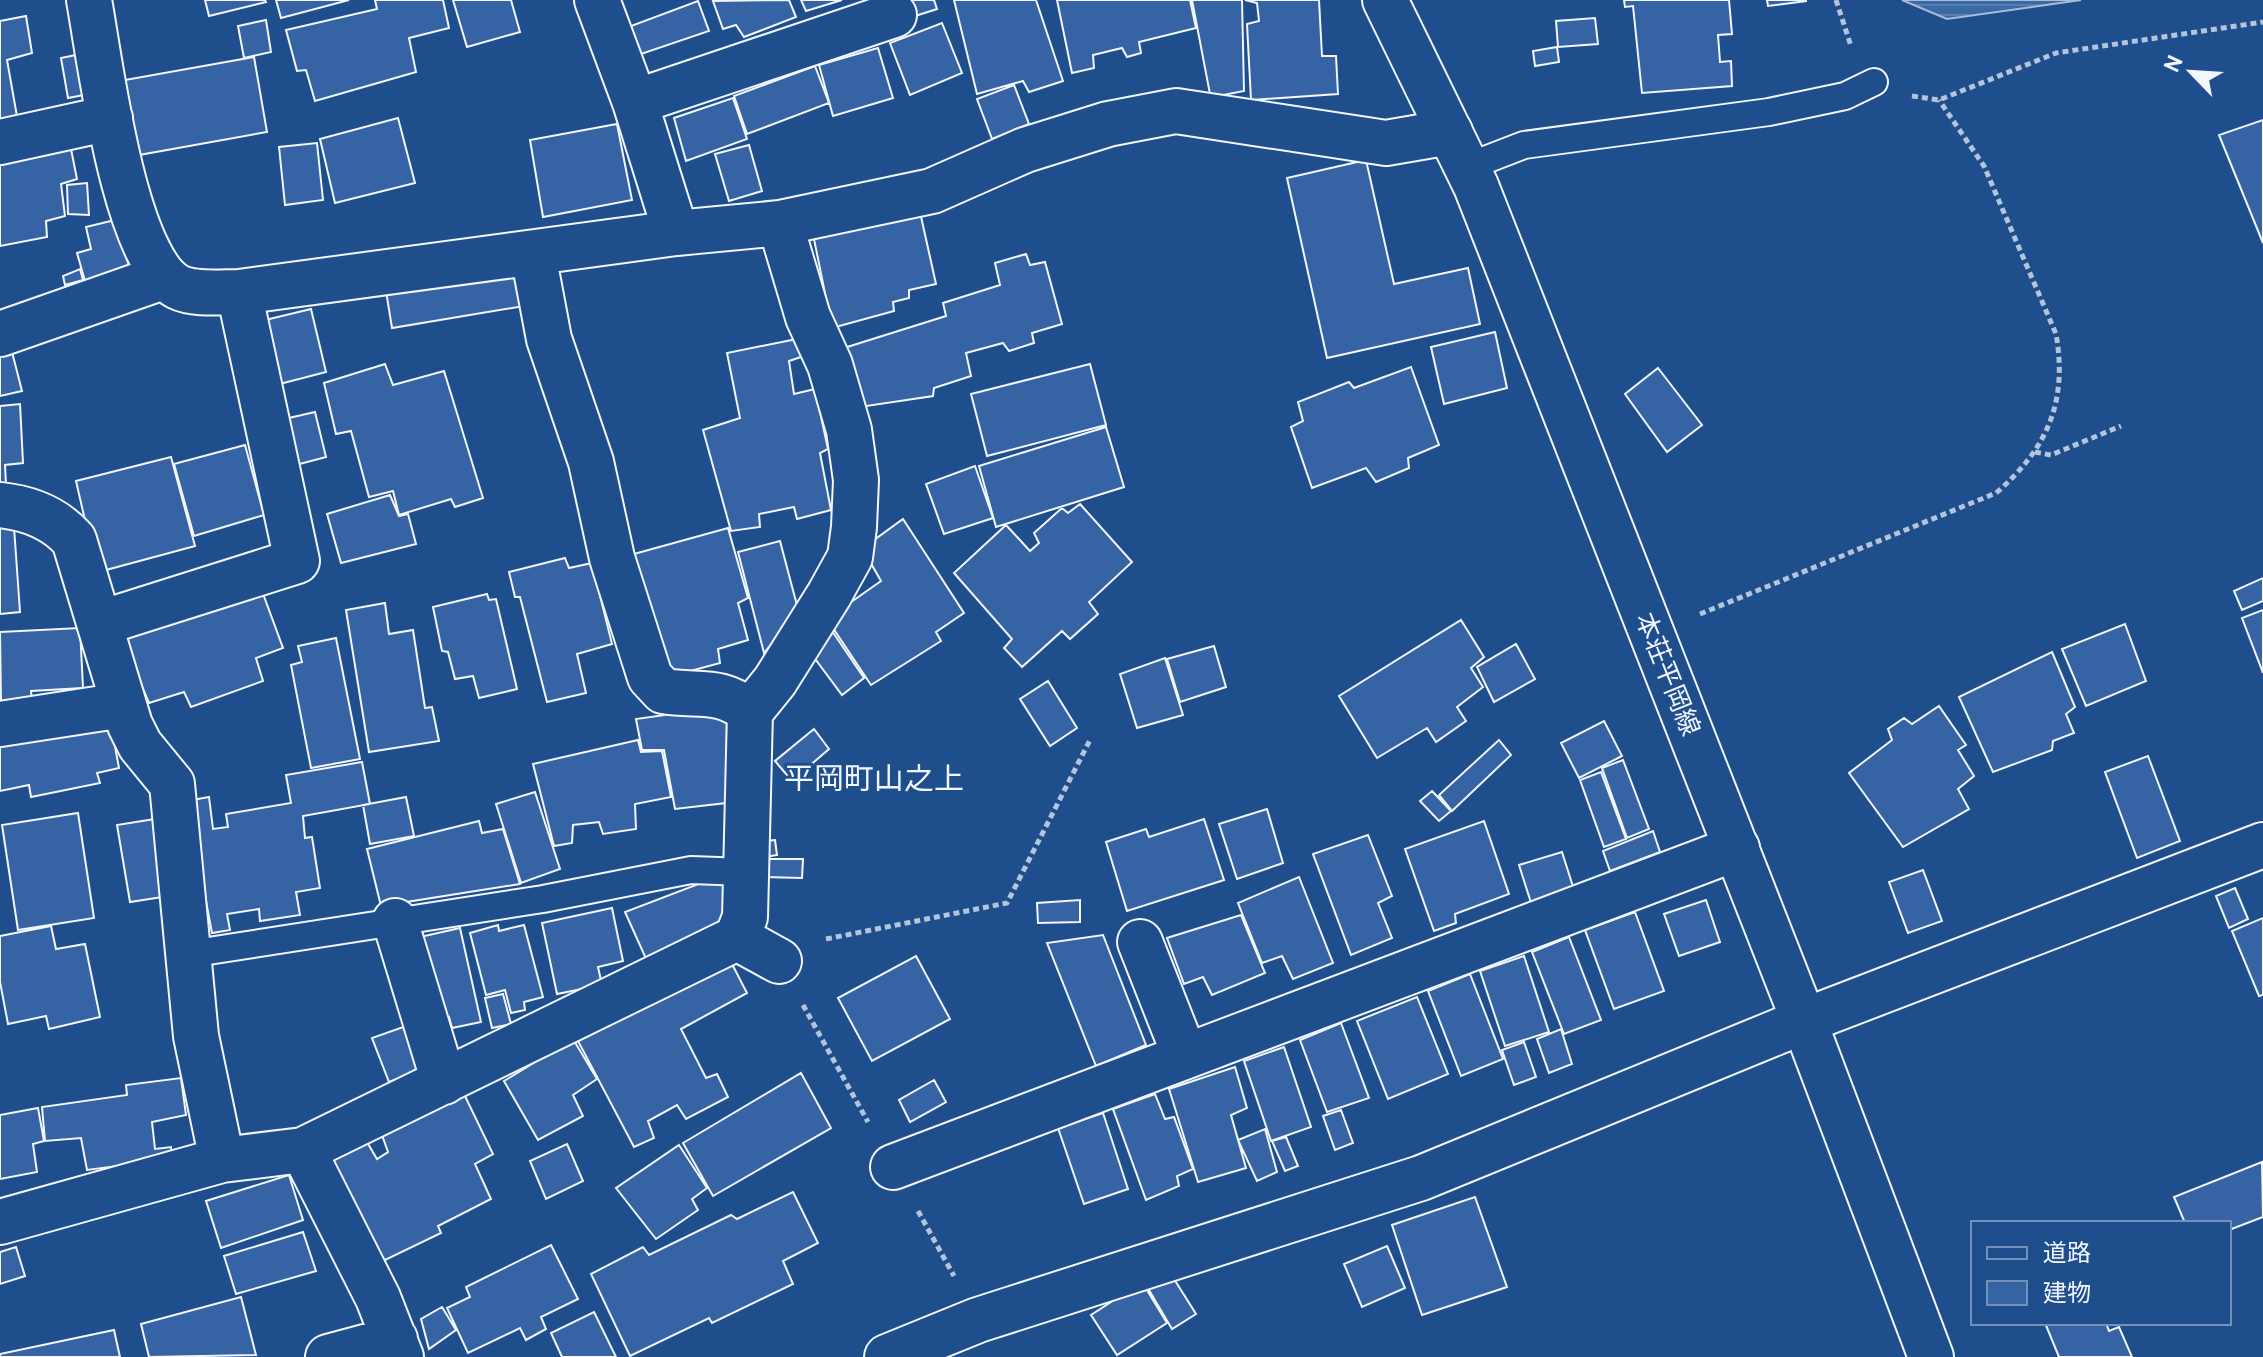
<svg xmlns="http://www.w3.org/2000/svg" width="2263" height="1357" font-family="Overpass,'Noto Sans JP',sans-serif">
<defs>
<pattern id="water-rules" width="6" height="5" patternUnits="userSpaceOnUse" patternTransform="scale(2)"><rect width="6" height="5" fill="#3b69a3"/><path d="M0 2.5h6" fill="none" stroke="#587fb1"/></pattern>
</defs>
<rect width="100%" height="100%" fill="#1f4e8c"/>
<path fill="url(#water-rules)" stroke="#a8bbd7" stroke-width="2" d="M1902 0H2081L1947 19Z"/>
<path fill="#3563a3" stroke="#f2f6ff" stroke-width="2" d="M205 0H265L266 2 209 16Z
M276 0H349L281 18Z
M375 0H443L449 28 409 38 416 72 315 101 306 70 297 71 286 30 377 9Z
M453 0H511L520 32 467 47Z
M789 0 796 17 744 37 736 25 723 29 713 1Z
M801 0H842L806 11Z
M900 0H934L937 9 906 19Z
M954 0H1036L1063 81 1029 92 1023 81 977 94Z
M1057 0H1190L1196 28 1139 42 1141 53 1127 57 1122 48 1093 55 1094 68 1072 73Z
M1192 0H1242L1244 91 1213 97 1210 94Z
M1245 0H1319L1322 56H1336L1338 94 1251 100 1247 24 1259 21 1257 3Z
M1624 0H1729L1732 34 1718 35 1720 62 1731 61 1732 86 1642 93 1633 6 1625 7Z
M1767 0H1806V1L1768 6Z
M698 1 709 31 641 54 631 26Z
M26 16 32 53 7 60 18 122 0 125V21Z
M1595 18 1598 44 1558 47 1556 21Z
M266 20 271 52 244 58 238 26Z
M942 23 962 73 910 95 890 43Z
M1557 47 1559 62 1535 66 1533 51Z
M878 48 893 98 833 116 819 65Z
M76 55 84 95 68 98 61 58Z
M254 57 267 132 139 155 125 80Z
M815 66 829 103 747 134 734 96Z
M1014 85 1029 124 992 139 977 99Z
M733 98 747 139 686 161 674 118Z
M398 118 415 183 335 203 320 139Z
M2263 120V243L2219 135Z
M617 124 632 200 543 217 530 140Z
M317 143 323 200 285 205 279 147Z
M70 144 77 179 61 184 65 216 46 221 47 237 0 246V158Z
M749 145 762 191 729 201 715 154Z
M1366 160 1394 284 1468 268 1480 324 1327 358 1287 178Z
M87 183 89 215 68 214 67 185Z
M920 212 936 284 909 290V298L893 302 894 311 832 328 813 234Z
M115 220 129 266 85 281 77 253 91 249 86 227Z
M1026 254 1030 265 1045 262 1062 324 1032 333 1034 343 1009 351 1003 343 966 353 971 376 934 388 933 396 860 407 844 348 946 316 943 303 1000 285 995 263Z
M517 267 524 306 392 328 386 291Z
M80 269 83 280 65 285 63 276Z
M311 309 326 372 272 386 257 322Z
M1495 332 1507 388 1444 404 1431 347Z
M797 339 801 357 789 361 794 394 815 389 828 449 820 453 831 510 797 519 794 507 759 514 760 527 731 531 703 430 740 418 727 353Z
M11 348 22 391 0 396V351Z
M385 364 393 385 444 371 483 498 455 507 451 499 399 515 393 491 369 497 351 431 336 434 324 383Z
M1090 364 1106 425 987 456 971 394Z
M1411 367 1439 445 1408 458 1409 468 1376 482 1366 468 1312 488 1291 427 1303 421 1298 402 1349 382 1354 388Z
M1658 368 1702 425 1667 452 1625 394Z
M20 404 23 463 5 465 6 484 0 485V406Z
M315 412 326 457 292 466 280 420Z
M1106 427 1124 487 996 527 979 466Z
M245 445 264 515 194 536 174 464Z
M171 457 195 546 106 570 90 542 76 481Z
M975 466 993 518 944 534 926 484Z
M390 495 399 516 408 514 416 544 341 563 327 514Z
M1080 504 1132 562 1089 602 1098 614 1070 639 1062 631 1022 667 1004 648 1012 639 954 573 1006 525 1030 551 1039 543 1034 533 1062 508 1068 513Z
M903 519 964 613 936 632 941 641 871 685 827 619 881 581 865 553 870 543Z
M14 527 20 612 0 614V528Z
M728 528 748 598 738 603 748 640 718 649 720 663 668 677 634 554Z
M780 541 799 613 764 653 738 552Z
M565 558 569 568 592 563 612 644 577 654 586 693 547 702 520 597H515L509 572Z
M2263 578V601L2242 610 2234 591Z
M262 591 283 648 256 658 263 681 191 707 184 692 149 703 122 640Z
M487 594 489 600 496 599 517 689 479 698 473 676 455 679 448 652 442 651 433 607Z
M385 603 389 634 413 630 425 708 432 707 439 741 369 752 346 610Z
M2263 610V673L2242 618Z
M1461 620 1484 657 1471 668 1483 687 1457 707 1466 721 1436 742 1427 728 1377 758 1339 696Z
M2125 624 2146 681 2086 706 2062 649Z
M80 628 83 688 31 691 32 700 1 701 0 632Z
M830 628 864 678 842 695 813 656Z
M336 638 360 759 311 768 291 665 302 662 298 646Z
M1516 644 1535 679 1494 702 1477 667Z
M1214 646 1226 687 1180 702 1167 659Z
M2052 652 2075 707 2066 714 2074 733 2053 741 2052 750 1993 772 1959 697Z
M1165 658 1183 715 1137 728 1120 674Z
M1048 681 1077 728 1050 746 1020 699Z
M1939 706 1966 745 1958 750 1974 776 1958 789 1969 809 1903 847 1849 773 1892 740 1888 729 1904 718 1912 724Z
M700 710 727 715 726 803 675 809 664 750H642L636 719Z
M1604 721 1622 756 1579 778 1561 743Z
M111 725 119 768 97 773 100 783 31 797 29 785 0 791V746Z
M814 729 829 749 792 781 775 761Z
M638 740 641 752 662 751 671 797 635 804 636 829 603 834 599 822 573 825 572 843 554 846 533 764Z
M1499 740 1511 755 1452 811 1439 795Z
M2148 756 2180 841 2137 858 2105 772Z
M1623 760 1649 829 1627 838 1602 768Z
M362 762 370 804 303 816 305 838 312 837 320 888 296 892 300 915 260 921 259 909 227 914 230 930 212 933 187 801 209 797 213 829 228 827 226 814 291 803 286 775Z
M1601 772 1626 839 1604 847 1580 780Z
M1432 791 1451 811 1439 821 1420 801Z
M535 792 560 869 521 883 496 804Z
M406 797 414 836 370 844 363 805Z
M1267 809 1283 863 1237 879 1219 824Z
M78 813 94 918 18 930 2 825Z
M155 819 169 896 130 902 117 825Z
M1204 819 1224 880 1127 911 1106 842 1146 829 1149 837Z
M479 821 482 833 503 829 520 884 381 906 367 849Z
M1484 821 1509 894 1455 914 1456 923 1434 931 1405 849Z
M1653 831 1660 852 1610 871 1603 851Z
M1368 835 1392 896 1378 903 1392 938 1351 955 1313 854Z
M775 840 777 855 765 857V841Z
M1562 852 1576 896 1533 909 1519 865Z
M765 859H803L802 878 764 877Z
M1923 870 1942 921 1908 933 1889 882Z
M1299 877 1333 963 1293 979 1282 956 1262 963 1238 903Z
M714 878 735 887 719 924 647 961 625 912Z
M2235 888 2248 919 2229 928 2216 896Z
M1080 900V922L1038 923 1037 903Z
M1706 900 1720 942 1679 956 1664 914Z
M612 908 623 961 598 967 602 985 557 994 542 923Z
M1635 912 1664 991 1614 1009 1585 930Z
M1241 915 1265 973 1212 995 1203 977 1184 984 1167 938Z
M2263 918V995L2259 996 2232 931Z
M498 925 499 931 524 925 543 997 524 1002 525 1010 511 1013 505 990 486 995 470 933Z
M51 926 56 949 85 944 100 1017 49 1029 46 1016 8 1024 0 982V936Z
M460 928 481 1022 452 1028 449 1017 438 1019 420 937Z
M1103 935 1146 1045 1096 1066 1047 943Z
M1569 937 1601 1020 1564 1034 1532 952Z
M916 956 950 1019 872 1061 838 998Z
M1524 956 1549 1032 1505 1046 1480 971Z
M732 964 747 993 681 1029 706 1078 717 1074 728 1097 686 1119 677 1105 648 1121 654 1138 634 1147 578 1041Z
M1470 974 1503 1059 1461 1076 1428 991Z
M503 994 511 1024 492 1028 485 998Z
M1417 997 1448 1074 1388 1099 1357 1021Z
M1341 1023 1369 1098 1327 1112 1300 1040Z
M406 1026 422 1070 389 1082 372 1038Z
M1561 1029 1572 1064 1549 1073 1537 1039Z
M573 1039 597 1079 573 1095 583 1116 538 1140 504 1081Z
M1524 1042 1536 1077 1514 1085 1502 1050Z
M1284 1047 1311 1127 1271 1141 1244 1061Z
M1235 1067 1247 1108 1231 1115 1246 1168 1198 1182 1169 1089Z
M801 1073 831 1128 713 1196 683 1143Z
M181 1078 186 1115 152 1122 155 1149 171 1147 172 1159 87 1170 81 1138 45 1141 42 1107 127 1095 126 1085Z
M934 1080 946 1102 910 1122 899 1100Z
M464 1094 493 1154 475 1164 491 1199 438 1226 441 1233 381 1262 330 1160 364 1137 377 1159 388 1152 382 1135Z
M1155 1094 1165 1119 1174 1117 1193 1169 1177 1176 1179 1186 1146 1200 1113 1109Z
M38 1108 44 1141 33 1144 37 1172 0 1179V1115Z
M1341 1110 1353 1143 1335 1150 1323 1116Z
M1103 1113 1128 1189 1084 1204 1058 1128Z
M1265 1129 1277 1172 1257 1181 1238 1140Z
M1286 1137 1298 1166 1285 1171 1272 1141Z
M567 1144 583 1181 546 1199 530 1161Z
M679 1145 707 1188 692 1199 698 1210 656 1239 616 1188Z
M2262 1162 2263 1217 2229 1230V1223H2185L2174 1197Z
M289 1175 303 1220 221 1248 206 1201Z
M793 1192 818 1243 783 1261 793 1284 712 1323 709 1318 630 1356 591 1274 643 1247 649 1255 731 1215 737 1219Z
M1475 1197 1507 1287 1422 1315 1392 1225Z
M303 1232 316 1271 236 1294 224 1256Z
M551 1245 578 1299 541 1317 546 1329 526 1340 520 1328 468 1353 447 1308 470 1297 466 1287Z
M1387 1246 1405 1288 1362 1307 1344 1264Z
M16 1247 25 1276 0 1284V1252Z
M1169 1271 1196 1314 1172 1329 1146 1285Z
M1142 1282 1167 1323 1117 1355 1091 1315Z
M241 1297 256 1355 149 1357 141 1324Z
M442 1307 456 1330 429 1349 421 1319Z
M594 1312 616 1357H562L551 1333Z
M2045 1323H2106L2109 1331 2119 1327 2132 1357H2059Z
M114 1330 120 1357H0V1354Z"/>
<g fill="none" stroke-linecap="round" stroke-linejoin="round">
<g stroke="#f2f6ff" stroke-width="30">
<path id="service" d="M1467 167 1524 145 1769 112 1845 96 1874 82
M189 954 543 899 691 870 746 872"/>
</g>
<g stroke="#f2f6ff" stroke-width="48">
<path id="minor" d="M89 0C100 60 124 260 178 287 194 295 221 292 239 292L297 561 101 623
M597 0 635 102 676 233
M635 102 894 15
M0 142 110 118
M533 254 549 339 591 462 612 558 650 677 663 691C699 697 720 687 750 712
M239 292 676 233 780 223 932 191 1025 150 1108 124 1176 111 1386 143 1450 132
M0 334 163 277
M0 505C29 508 55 518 74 540L130 725 140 745 172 784 196 1036 222 1160
M0 724 123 705
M395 921 444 1082
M737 938 745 917 750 712 775 681 829 595 850 557 854 527 856 480 849 430 830 365 808 317 780 223
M1140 942 1185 1056
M303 1150 378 1298 401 1357
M893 1167 1737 848
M0 1222 222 1160 303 1150 737 938 779 961
M328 1357 395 1339
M887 1357 978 1320 1421 1178 1804 1021 2263 845"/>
</g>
<g stroke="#f2f6ff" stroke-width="48">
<path id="secondary" d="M1385 0 1476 186 1804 1021 1931 1357"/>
</g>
<path stroke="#b3c4dc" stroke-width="5" stroke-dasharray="6 4" stroke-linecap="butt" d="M1836 0 1851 46
M1912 96 1939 100 2056 53 2263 22
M2035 452 2051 455 2121 426
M1700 614 1996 493C2047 449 2068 402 2056 334L1984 166 1939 100
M826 939 1007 903 1090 740
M803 1005 868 1122
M918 1211 954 1276"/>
<use href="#service" stroke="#1f4e8c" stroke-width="26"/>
<use href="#minor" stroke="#1f4e8c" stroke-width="44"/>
<use href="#secondary" stroke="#1f4e8c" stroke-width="44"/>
</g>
<g text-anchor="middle" stroke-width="6" stroke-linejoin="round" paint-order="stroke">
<g font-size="26" fill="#f2f6ff" stroke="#1f4e8c">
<text transform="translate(1668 674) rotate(68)" y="9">本荘平岡線</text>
</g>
<g font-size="30" fill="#f2f6ff" stroke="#1f4e8c">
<text x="874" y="789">平岡町山之上</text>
</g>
</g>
<rect x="1971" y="1221" width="260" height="104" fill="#1f4e8c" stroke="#7391ba" stroke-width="2"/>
<rect x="1987" y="1247" width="40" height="12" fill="#1f4e8c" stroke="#7391ba" stroke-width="2"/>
<text x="2043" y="1261" font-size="24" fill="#f2f6ff">道路</text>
<rect x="1987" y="1281" width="40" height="24" fill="#3563a3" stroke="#7391ba" stroke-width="2"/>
<text x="2043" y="1301" font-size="24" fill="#f2f6ff">建物</text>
<g transform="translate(2191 72) rotate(295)" stroke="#1f4e8c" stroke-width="6" paint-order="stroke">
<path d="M0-6L14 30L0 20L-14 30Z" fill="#f2f6ff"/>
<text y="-12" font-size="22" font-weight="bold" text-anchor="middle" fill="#f2f6ff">N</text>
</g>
</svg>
